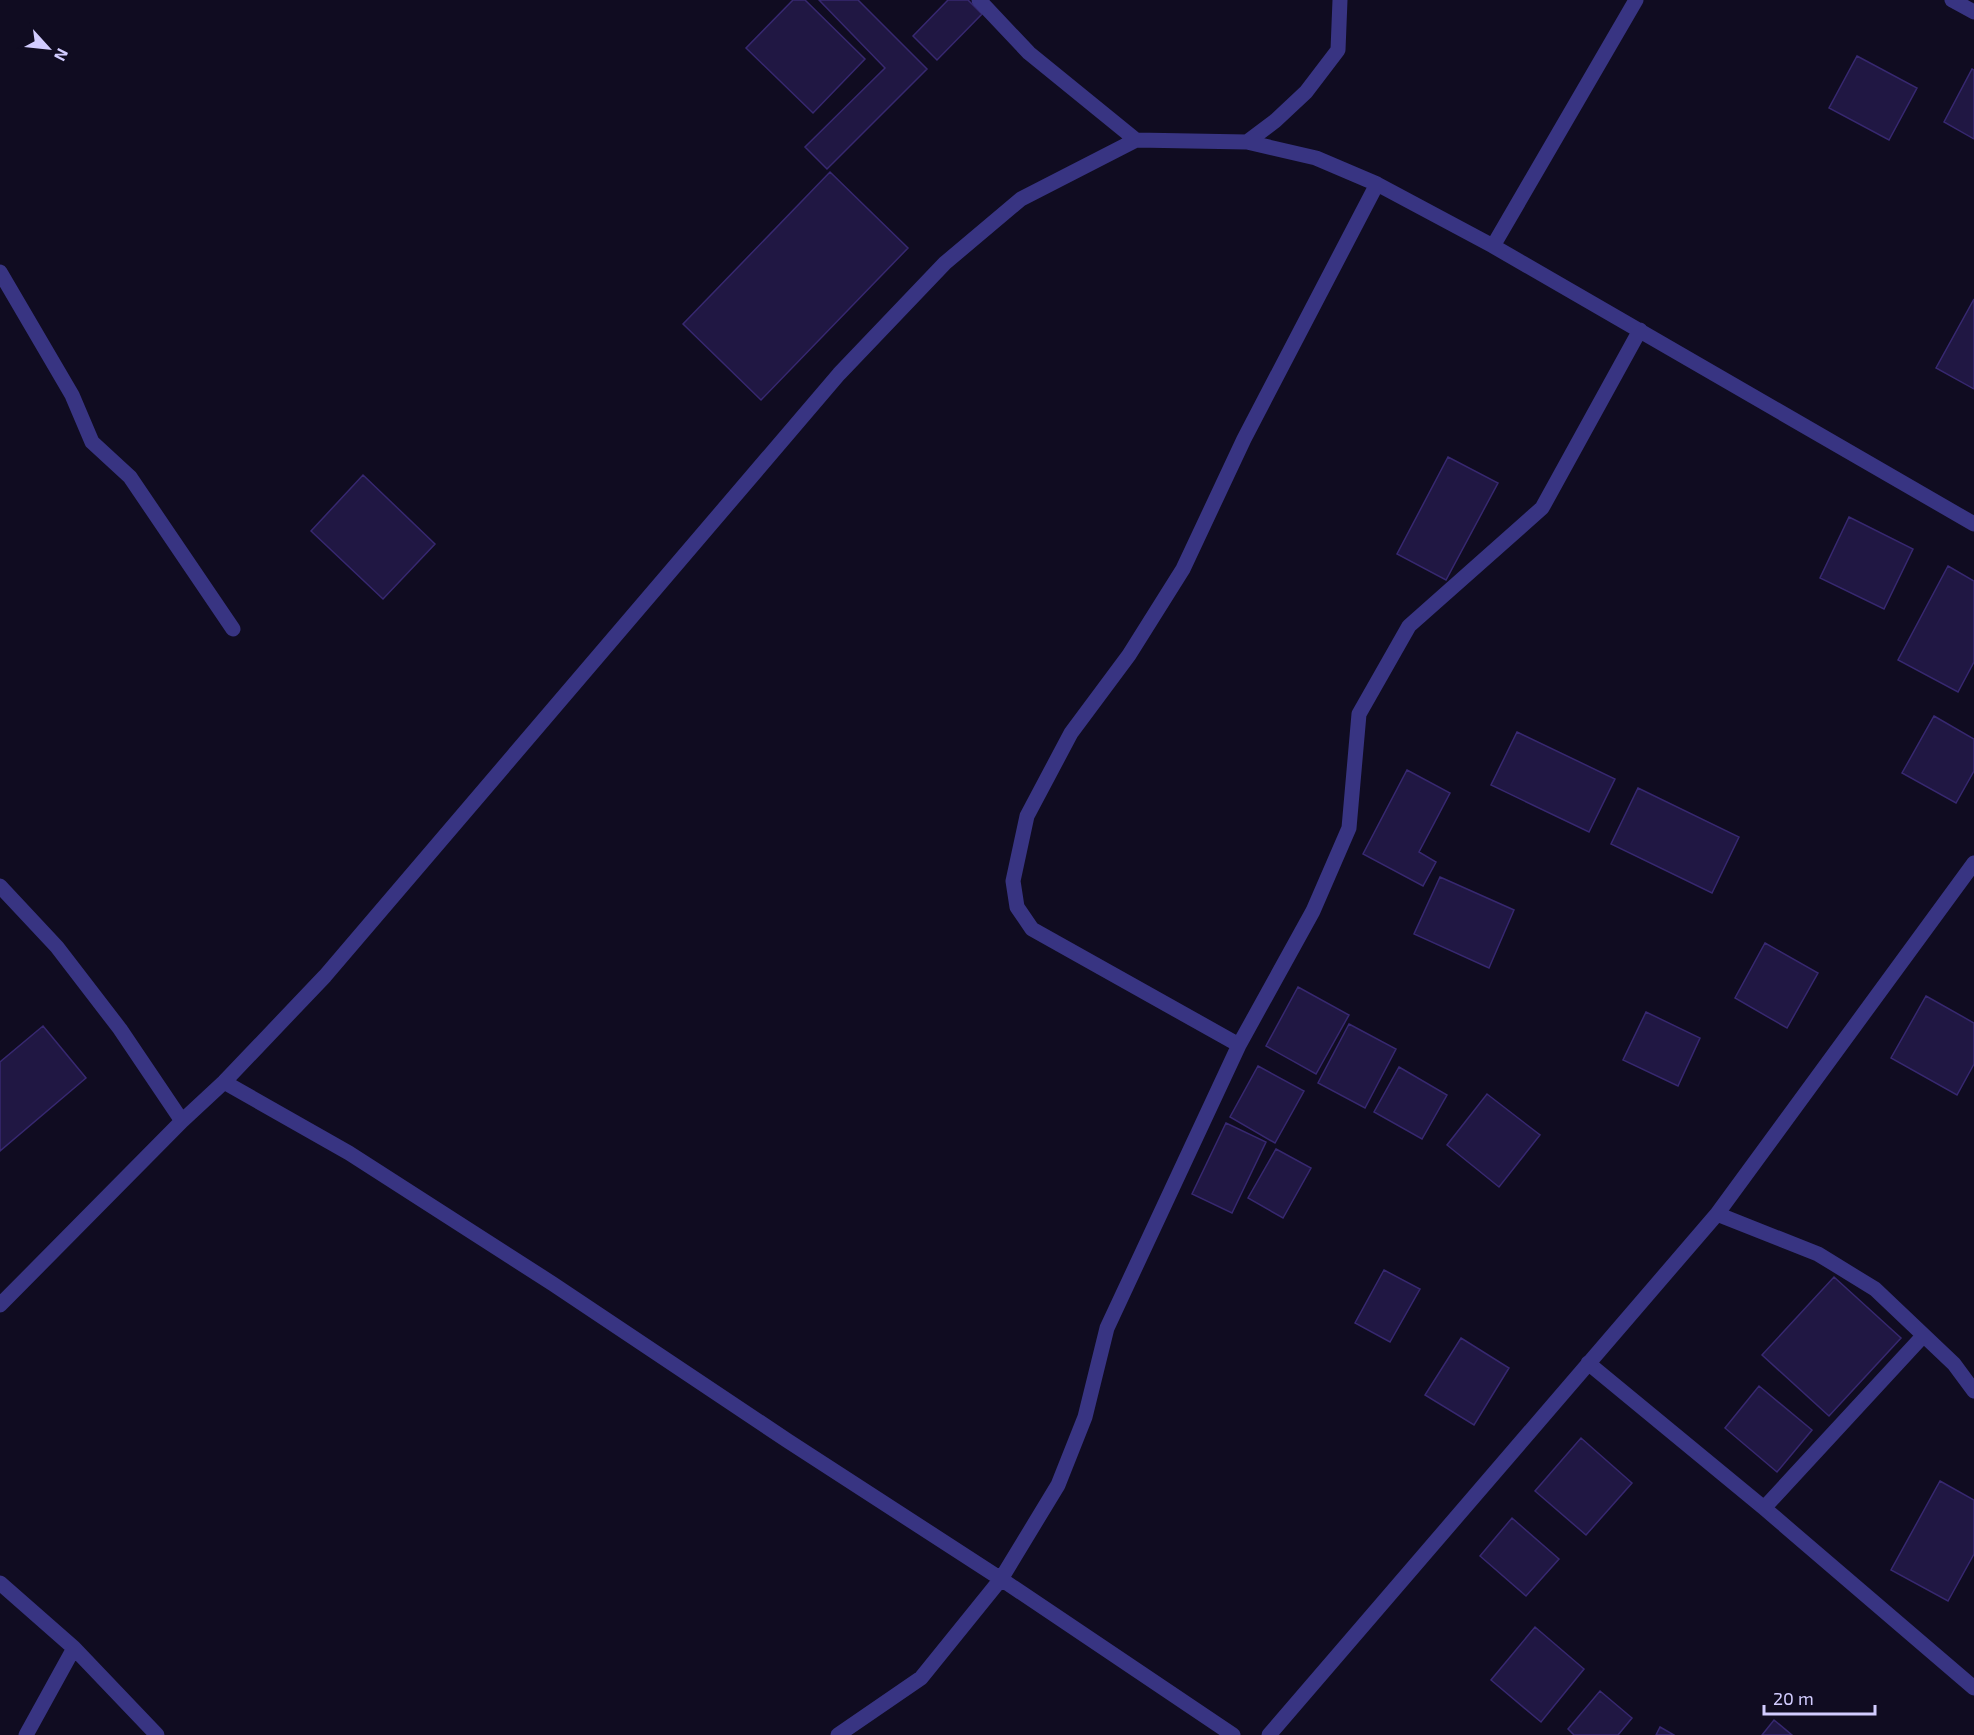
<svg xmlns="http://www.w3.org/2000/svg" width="1974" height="1735" font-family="'Exo 2',sans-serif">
<rect width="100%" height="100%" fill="#100c21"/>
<path fill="#201743" stroke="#372870" stroke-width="1.5" d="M793 0H805L865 59 813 113 746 48Z
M819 0H858L927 69 827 169 805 147 885 68Z
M948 0H968L982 14 937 60 913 36Z
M1857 56 1917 88 1889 140 1829 108Z
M1972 69 1974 70V139L1944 122Z
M830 172 908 248 761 400 683 324Z
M1974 299V389L1936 368Z
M1448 457 1498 483 1446 580 1397 554Z
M363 475 435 544 383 599 311 531Z
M1849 517 1913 549 1884 609 1820 578Z
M1948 566 1974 581V662L1958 692 1898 660Z
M1934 716 1974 739V771L1956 803 1902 773Z
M1517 732 1615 779 1589 832 1491 785Z
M1407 770 1450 793 1419 852 1436 862 1423 886 1363 854Z
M1638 788 1739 837 1712 893 1611 844Z
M1440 877 1514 910 1489 968 1414 934Z
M1765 943 1818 973 1787 1028 1735 998Z
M1298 987 1349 1015 1316 1074 1266 1046Z
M1926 996 1974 1023V1064L1957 1095 1891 1058Z
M1646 1012 1700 1038 1678 1086 1623 1060Z
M1349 1024 1396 1049 1365 1108 1318 1083Z
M43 1026 86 1078 0 1151V1062Z
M1258 1066 1304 1091 1275 1143 1230 1117Z
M1399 1067 1447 1095 1422 1139 1374 1112Z
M1487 1094 1540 1135 1499 1187 1447 1145Z
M1226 1123 1266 1142 1232 1213 1192 1194Z
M1276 1149 1311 1168 1283 1218 1248 1198Z
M1384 1270 1420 1289 1390 1342 1355 1323Z
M1834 1277 1901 1338 1829 1416 1762 1355Z
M1461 1338 1509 1368 1474 1425 1425 1395Z
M1759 1386 1812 1430 1777 1472 1725 1428Z
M1581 1438 1632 1483 1586 1535 1535 1491Z
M1940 1481 1974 1500V1554L1948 1601 1891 1570Z
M1512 1518 1559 1559 1526 1596 1480 1556Z
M1535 1627 1584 1669 1541 1722 1491 1680Z
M1600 1691 1632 1718 1618 1735H1574L1568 1729Z
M1774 1720 1792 1735H1762Z
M1660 1727 1674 1735H1656Z"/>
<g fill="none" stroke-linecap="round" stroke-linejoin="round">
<path stroke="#383482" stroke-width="15" d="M979 0 1029 53 1136 140
M1952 0 1974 12
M1247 142 1275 121 1306 92 1338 50 1340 0
M1493 246 1636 0
M0 272 72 395 92 442 130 477 233 629
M0 886 57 947 120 1029 182 1121
M1239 1045 1032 929 1017 907 1013 881 1027 816 1071 733 1129 655 1183 569 1244 439 1377 184
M224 1082 349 1153 553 1284 788 1441 1001 1579 1233 1735
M1717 1214 1818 1254 1875 1289 1954 1364 1974 1391
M0 1305 182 1121 224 1082 325 976 839 374 945 263 1021 199 1136 140 1247 142 1316 158 1377 184 1493 246 1974 524
M1588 1363 1764 1508 1974 1688
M1764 1508 1923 1336
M0 1583 74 1648 157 1735
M26 1735 74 1648
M838 1735 921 1678 1001 1579 1058 1485 1085 1417 1107 1328 1239 1045 1313 911 1349 828 1359 714 1409 626 1542 508 1640 330
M1269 1735 1717 1214 1974 863"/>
</g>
<g transform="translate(48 48) rotate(117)" stroke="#100c21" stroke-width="4.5" paint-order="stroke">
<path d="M0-4.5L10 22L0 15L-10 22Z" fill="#d2ccff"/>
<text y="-9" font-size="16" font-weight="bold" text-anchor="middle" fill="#d2ccff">N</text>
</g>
<path d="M1764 1705v9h111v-9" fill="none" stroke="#d2ccff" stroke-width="3"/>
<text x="1773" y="1705" font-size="18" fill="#d2ccff" stroke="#100c21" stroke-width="4.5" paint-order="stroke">20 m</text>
</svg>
